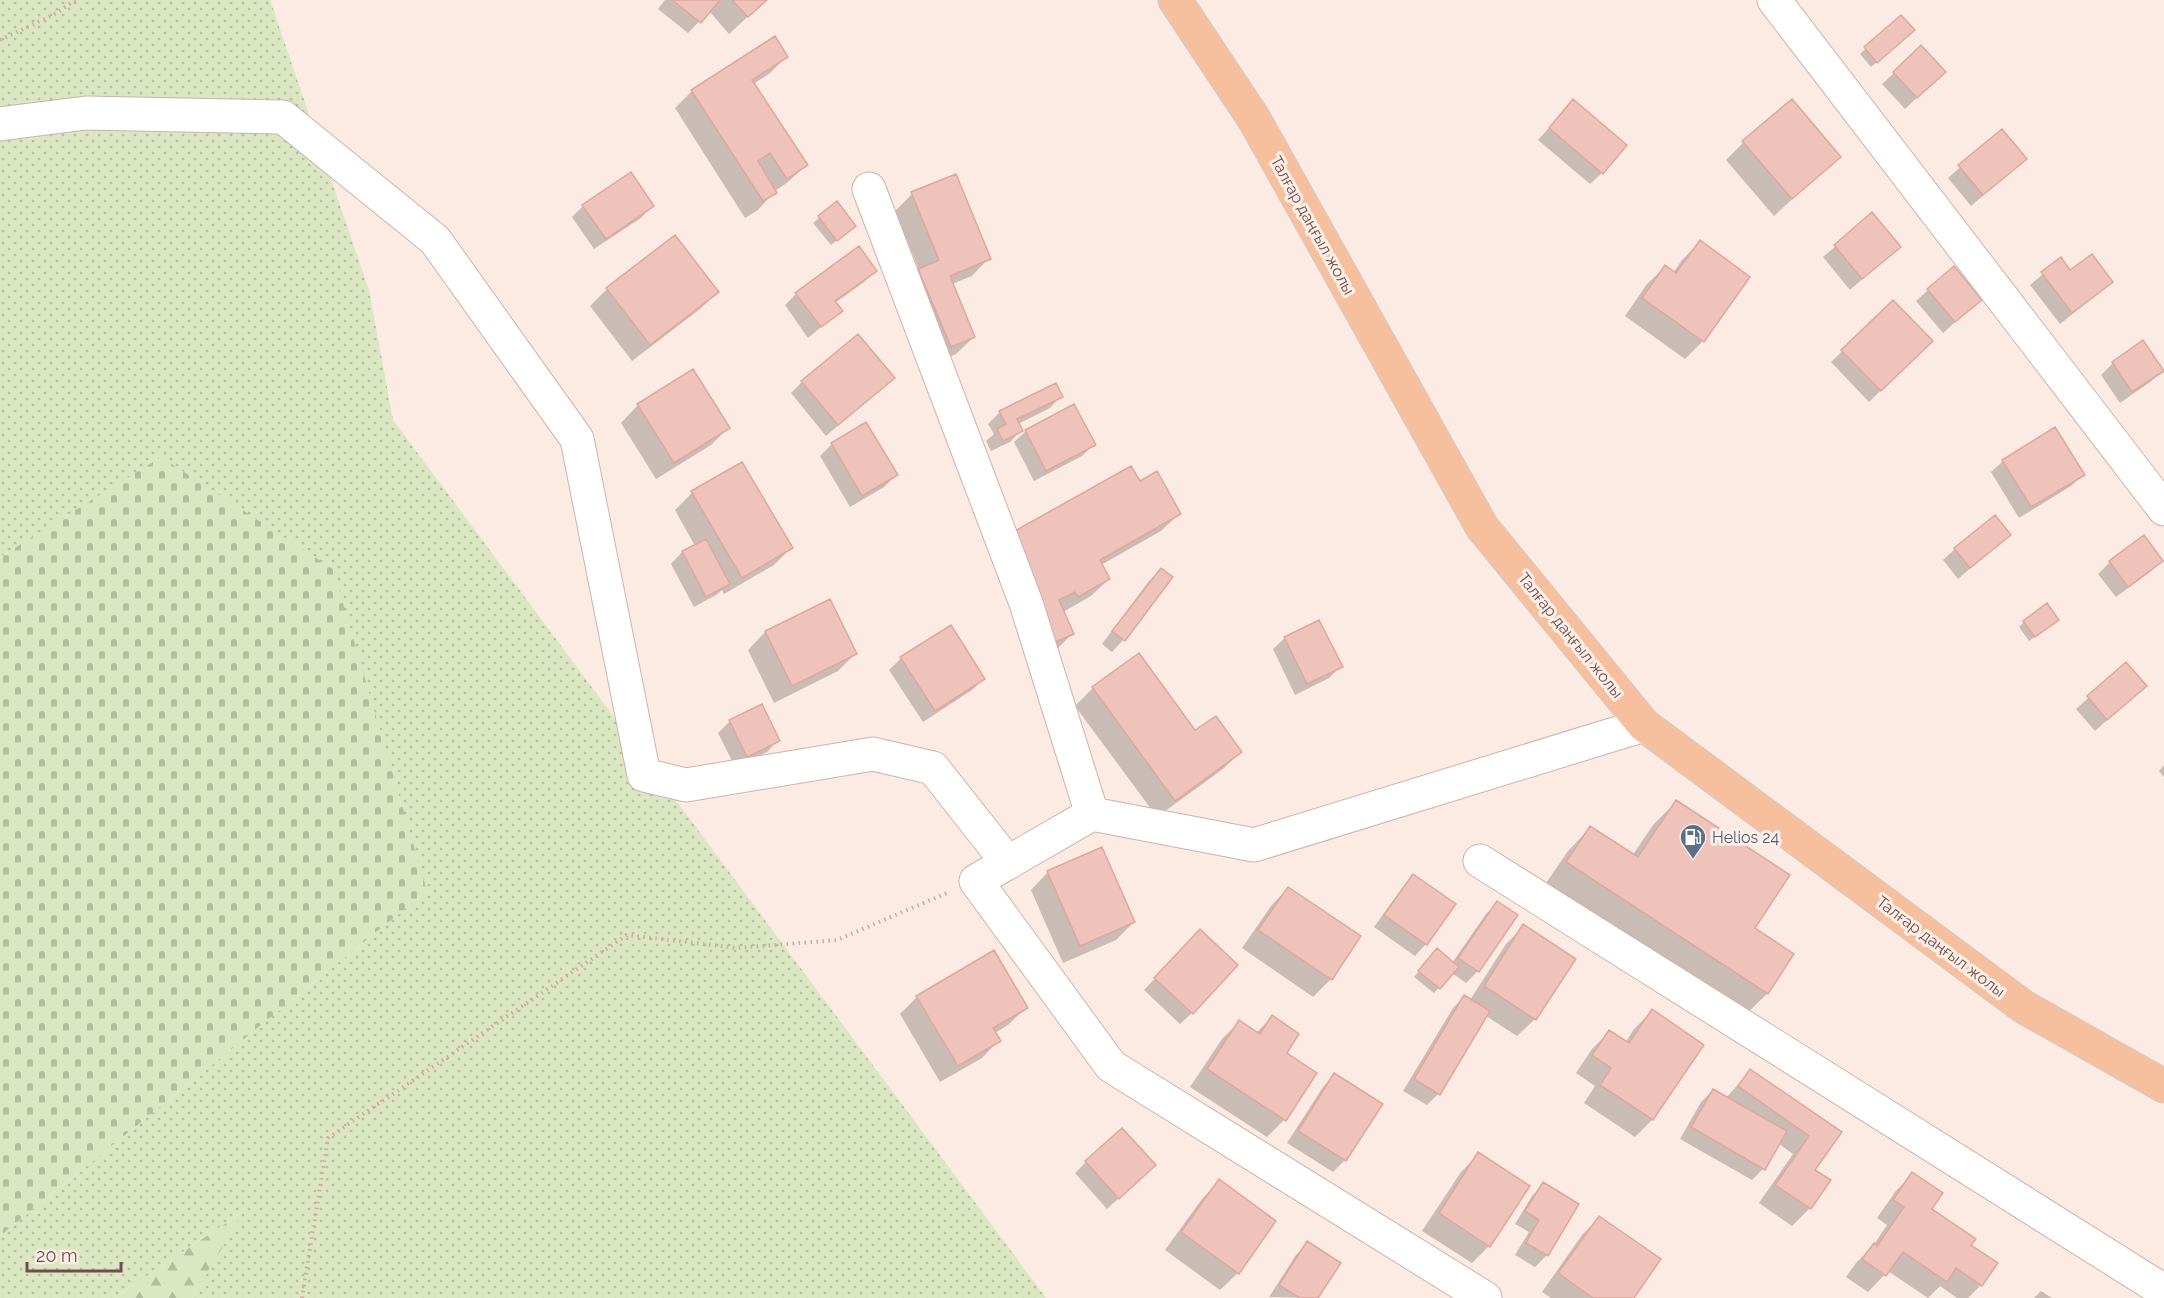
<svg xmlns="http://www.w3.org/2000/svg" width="2164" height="1298" font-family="Raleway,sans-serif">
<defs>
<pattern id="grass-dots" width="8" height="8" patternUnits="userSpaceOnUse" patternTransform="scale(1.5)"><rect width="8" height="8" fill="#dae7c2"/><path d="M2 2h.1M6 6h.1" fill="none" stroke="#b5bda0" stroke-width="1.8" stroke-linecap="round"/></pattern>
<pattern id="forest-firs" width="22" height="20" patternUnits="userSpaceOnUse" patternTransform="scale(1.5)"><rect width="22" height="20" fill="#dae7c2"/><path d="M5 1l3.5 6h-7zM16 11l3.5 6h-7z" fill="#b5bda0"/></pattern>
<pattern id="cemetery-stones" width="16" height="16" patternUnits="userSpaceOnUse" patternTransform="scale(1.5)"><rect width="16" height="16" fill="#dae7c2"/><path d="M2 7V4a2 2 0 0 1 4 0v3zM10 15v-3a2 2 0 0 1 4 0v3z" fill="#b5bda0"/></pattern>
</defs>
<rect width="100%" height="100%" fill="#fbebe2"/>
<path fill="url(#grass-dots)" d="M0 0H270L369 290 393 420 1046 1298H192L242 1212 114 1298H0V1236L427 891 28 540 0 557Z"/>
<path fill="url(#forest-firs)" d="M244 1211 192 1298H114Z"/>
<path fill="url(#cemetery-stones)" d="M161 457 333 569 427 891 0 1236V557Z"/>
<path fill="#0003" d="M665 0H766L729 34 709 11 688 33 658 9Z
M1901 17 1907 36 1871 67 1860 54Z
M1921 48 1932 83 1905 109 1882 84Z
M786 57 769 74 753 84 806 165 788 182 775 191 758 210 745 218 675 108 692 91Z
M1573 101 1602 173 1590 184 1538 140Z
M2001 131 2013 170 1971 206 1948 178Z
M1743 143 1839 157 1774 216 1726 160Z
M912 194 989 258 972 276 952 284 974 337 956 354 933 364 902 288 919 270 895 211Z
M837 203 849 231 831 245 813 223Z
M583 206H652L641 218 594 249 572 217Z
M1872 215 1899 247 1850 290 1823 257Z
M1700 242 1748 277 1703 341 1685 359 1625 316 1647 284 1665 267 1673 273 1682 260Z
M2061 259 2070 272 2111 282 2099 293 2060 324 2030 285Z
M875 270 864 282 835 303 841 310 808 338 785 305 796 294Z
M607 289 717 292 700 309 632 361 590 306Z
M1928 290 1980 300 1943 333 1916 301Z
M1893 302 1931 341 1869 402 1831 362Z
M2143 342 2162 371 2150 382 2120 403 2101 375 2113 363Z
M893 378 826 436 791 393 802 382Z
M1061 396 1050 408 1018 424 1021 431 1010 442 991 451 986 441 994 434 988 424 1000 412Z
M638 405 728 428 711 445 656 479 621 423Z
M865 424 896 475 884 487 850 507 820 456 831 445Z
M1026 431 1094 444 1082 456 1034 481 1014 442Z
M2003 461 2083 475 2071 486 2019 518 1991 472Z
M1139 483 1179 514 1161 531 1101 565 1109 579 1091 596 1063 612 1072 634 1055 651 996 551Z
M692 493 791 548 774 565 724 594 722 590 716 595 694 607 671 564 682 552 695 546 675 510Z
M2009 535 1958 579 1943 560 1955 549Z
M2144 537 2161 560 2150 572 2116 597 2098 574 2110 562Z
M1161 569 1171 577 1123 640 1112 652 1102 644 1149 581Z
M829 601 855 654 838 671 774 703 748 650 765 632Z
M2024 622 2052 625 2029 641 2019 627Z
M950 627 983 679 972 690 923 722 889 670 901 658Z
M1285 638 1341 666 1329 678 1295 695 1273 649Z
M1139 655 1195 732 1240 752 1223 769 1157 817 1075 706 1093 688Z
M2126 664 2133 697 2095 731 2076 709Z
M730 721 778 740 767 752 735 767 718 733Z
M2164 765V777L2159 771Z
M1676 802 1753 929 1792 955 1767 994 1744 1016 1544 886 1568 851 1590 828 1632 856 1653 825Z
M1048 872 1134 922 1116 940 1063 963 1031 890Z
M1413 876 1426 944 1415 956 1374 927 1402 888Z
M1288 888 1359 937 1331 979 1313 997 1242 948 1271 906Z
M1498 903 1516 915 1478 971 1466 983 1452 973 1434 993 1414 977 1432 956 1452 963 1486 914Z
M1524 926 1535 1019 1517 1036 1486 1016 1438 1094 1427 1105 1403 1091 1453 1008 1464 997 1470 1000 1506 944Z
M1188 943 1192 1013 1180 1024 1144 990Z
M917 997 1026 1008 1008 1025 995 1033 999 1040 982 1058 940 1082 900 1014Z
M1652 1011 1702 1045 1652 1120 1635 1137 1584 1103 1595 1086 1576 1073 1592 1049 1609 1032 1625 1043 1634 1029Z
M1272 1017 1285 1053 1284 1120 1267 1137 1190 1087 1222 1039 1239 1022 1256 1033Z
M1750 1071 1840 1132 1813 1170 1810 1208 1792 1226 1759 1203 1793 1154 1778 1143 1763 1169 1752 1180 1680 1139 1701 1102 1713 1090 1726 1098Z
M1334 1075 1345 1160 1333 1172 1287 1143 1323 1087Z
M1479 1154 1489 1246 1472 1263 1422 1231 1461 1172Z
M1086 1162 1142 1177 1107 1209 1075 1173Z
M1912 1174 1930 1209 1969 1245 1981 1285 1968 1298H1957L1940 1286 1928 1298 1888 1271 1868 1292 1846 1277 1856 1263 1873 1246 1887 1225 1877 1218 1895 1192Z
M1219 1181 1238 1273 1220 1290 1165 1250 1202 1199Z
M1543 1184 1547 1255 1535 1267 1515 1255 1529 1232 1515 1224 1532 1196Z
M1599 1218 1632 1298H1551L1542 1292 1582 1235Z
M1308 1243 1316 1298 1269 1297 1296 1255Z
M2041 1291 2052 1298H2034Z"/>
<path fill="#eec3bc" stroke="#e0a69d" stroke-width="1.5" d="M672 0H720L701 23Z
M732 0H767L748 17Z
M1901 15 1915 30 1877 63 1864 47Z
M775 36 788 57 752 80 808 165 787 179 770 153 758 161 777 193 763 201 691 90Z
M1921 45 1946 72 1917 98 1893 72Z
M1573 99 1627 145 1603 174 1549 128Z
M1792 99 1841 157 1792 199 1742 141Z
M2002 129 2027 159 1983 195 1958 165Z
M631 172 654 206 606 239 582 205Z
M956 174 991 259 950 276 975 337 951 347 918 269 939 260 911 192Z
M837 201 856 226 837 241 818 216Z
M1872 212 1901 247 1862 279 1834 245Z
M675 235 719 292 650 345 606 288Z
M1700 240 1750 277 1704 342 1642 298 1665 265 1676 273Z
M859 246 877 271 835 301 843 311 821 327 795 293Z
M2092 254 2113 282 2072 313 2041 272 2061 257 2070 270Z
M1954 266 1982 300 1955 322 1927 289Z
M1893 300 1933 341 1881 391 1841 350Z
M858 334 895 378 838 425 801 381Z
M2143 340 2164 371 2132 392 2112 362Z
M693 369 730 428 674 463 637 404Z
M1056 383 1063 397 1017 419 1023 431 1003 441 997 429 1006 424 999 411Z
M1074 404 1096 445 1046 471 1025 430Z
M866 422 898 475 862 496 831 443Z
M2055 427 2085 475 2031 507 2002 460Z
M742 462 793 548 742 578 691 491Z
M1131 466 1140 481 1157 471 1181 514 1100 560 1110 579 1078 597 1075 592 1059 600 1074 634 1055 642 1013 532Z
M1995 515 2011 535 1970 568 1954 548Z
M2144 535 2163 561 2128 587 2109 561Z
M706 539 730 584 706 597 682 551Z
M1161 568 1173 577 1125 641 1112 631Z
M830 599 857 654 792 686 765 631Z
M2047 603 2059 620 2035 637 2023 621Z
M1319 620 1343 667 1307 684 1284 637Z
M951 625 985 679 935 711 900 657Z
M1139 653 1195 730 1216 716 1242 752 1175 801 1092 687Z
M2126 662 2147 686 2107 720 2087 696Z
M762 704 780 741 747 757 729 720Z
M1676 800 1790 875 1755 928 1794 954 1768 994 1566 862 1590 826 1638 857Z
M1102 847 1135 922 1080 946 1047 871Z
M1413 874 1456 904 1427 945 1384 915Z
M1288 887 1361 936 1332 980 1258 930Z
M1497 901 1518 915 1479 972 1458 958Z
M1523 924 1576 959 1536 1020 1484 986Z
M1200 929 1238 965 1193 1014 1154 978Z
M1437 948 1459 967 1440 989 1418 971Z
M994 950 1028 1008 993 1028 1001 1041 958 1066 916 996Z
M1464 995 1490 1011 1440 1095 1414 1079Z
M1652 1009 1704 1045 1653 1120 1600 1085 1611 1068 1592 1055 1609 1030 1629 1043Z
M1272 1015 1299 1034 1287 1053 1317 1073 1286 1121 1207 1069 1239 1020 1260 1034Z
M1750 1069 1842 1132 1815 1170 1831 1180 1811 1209 1775 1185 1809 1136 1738 1086Z
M1334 1073 1383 1104 1346 1161 1298 1131Z
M1713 1089 1787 1131 1765 1170 1691 1127Z
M1122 1128 1156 1165 1119 1199 1085 1161Z
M1478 1152 1530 1186 1490 1247 1439 1213Z
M1912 1172 1943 1193 1932 1209 1976 1239 1971 1245 1998 1263 1982 1286 1956 1268 1947 1282 1903 1252 1886 1276 1862 1259 1874 1243 1877 1246 1904 1207 1893 1200Z
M1219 1179 1276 1221 1239 1274 1181 1232Z
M1543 1182 1579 1204 1548 1256 1526 1243 1539 1220 1525 1211Z
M1599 1216 1661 1259 1634 1298H1593L1558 1273Z
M1307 1241 1341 1263 1318 1298H1300L1279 1285Z"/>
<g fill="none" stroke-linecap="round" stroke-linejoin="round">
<g stroke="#cdb3ad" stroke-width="35">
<path id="minor" d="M1774 0 2164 509
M0 124 86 113 283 117 435 240 577 439 644 775 686 785 873 754 933 768 1008 863
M869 189 1026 603 1092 814 1254 845 1644 725
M1092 814 976 881 1111 1066 1485 1298
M1480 861 2164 1291"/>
</g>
<g stroke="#d4cac9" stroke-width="35">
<path id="major" d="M1175 0 1254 119 1482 527 1644 725 2024 1007 2164 1086"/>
</g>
<path stroke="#d3a69f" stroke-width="4" stroke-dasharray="1.5 4.5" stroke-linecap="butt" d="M0 40 57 13 75 0
M302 1298 328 1138 627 935 737 948 837 940 947 893"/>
<use href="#minor" stroke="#fff" stroke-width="33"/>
<use href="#major" stroke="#f6bf9e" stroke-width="33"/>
</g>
<defs>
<g id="fuel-pin" transform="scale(1.35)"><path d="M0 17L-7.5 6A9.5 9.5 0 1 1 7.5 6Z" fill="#5c6f8a" stroke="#fef0e8"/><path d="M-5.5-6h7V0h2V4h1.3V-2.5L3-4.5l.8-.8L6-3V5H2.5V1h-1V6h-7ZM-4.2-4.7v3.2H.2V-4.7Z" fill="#fff"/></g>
</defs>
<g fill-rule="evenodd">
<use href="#fuel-pin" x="1693" y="837"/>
</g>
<g text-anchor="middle" stroke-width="6" stroke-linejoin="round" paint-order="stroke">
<g font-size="16" fill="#714e4a" stroke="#fef0e8">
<text transform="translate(1313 225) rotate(61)" y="6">Талғар даңғыл жолы</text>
<text transform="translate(1571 635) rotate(51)" y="6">Талғар даңғыл жолы</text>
<text transform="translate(1941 946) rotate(37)" y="6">Талғар даңғыл жолы</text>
</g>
<g font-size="16" fill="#4e5e75" stroke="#fef0e8" text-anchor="start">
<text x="1712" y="843">Helios 24</text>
</g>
</g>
<path d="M27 1262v9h94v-9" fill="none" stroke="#714e4a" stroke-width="3"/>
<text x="36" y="1262" font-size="18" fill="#714e4a" stroke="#fef0e8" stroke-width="4.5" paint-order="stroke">20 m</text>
</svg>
